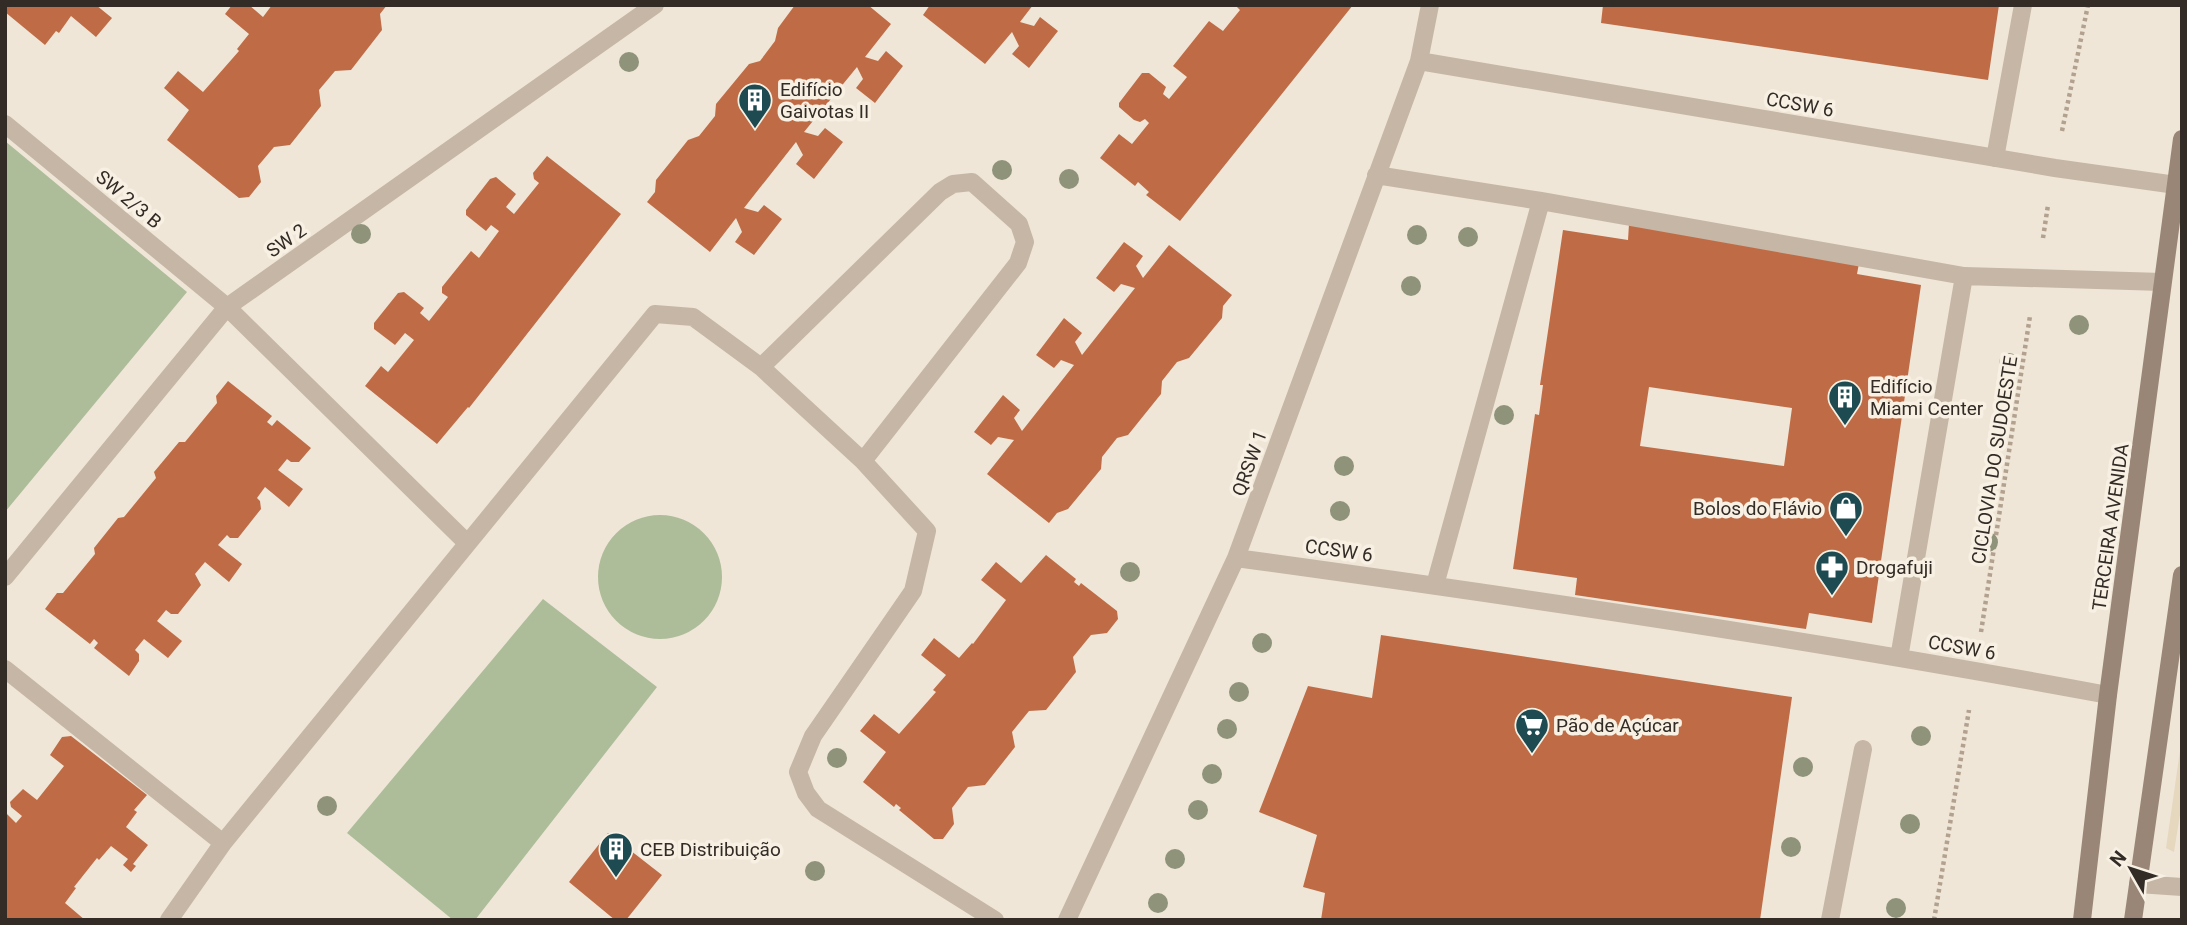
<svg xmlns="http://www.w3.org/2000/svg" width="2187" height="925" font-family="Roboto,sans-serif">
<rect width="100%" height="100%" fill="#efe6d8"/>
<path fill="#aebd99" d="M5 141 187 292 5 512Z
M598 577a62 62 0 1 1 124 0a62 62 0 1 1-124 0Z
M543 599 657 687 475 920H453L347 833Z"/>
<path fill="#e6d8bf" d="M2182 737V802L2174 852 2166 848Z"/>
<path fill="#bf6c46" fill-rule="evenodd" d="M5 5H96L112 18 96 37 71 16 59 33 56 31 45 45 5 12Z
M232 5H249L263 17 272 5H387L380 14 382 30 351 70 335 71 319 90 321 106 290 145 274 147 258 166 261 182 249 197 239 198 167 140 189 110 164 88 178 71 203 92 239 51 237 49 249 34 225 14Z
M795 5H868L891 24 865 57 878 61 886 51 903 66 875 103 856 88 863 79 857 67 804 132 818 136 825 128 843 142 814 179 796 164 803 155 796 142 744 208 758 212 764 205 782 219 754 255 735 242 742 232 736 218 710 252 647 202 655 192 656 180 688 140 699 136 715 116 716 104 749 64 760 61 775 41 778 28Z
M930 5H1033L1020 22 1034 26 1040 17 1058 31 1029 68 1012 54 1019 46 1012 32 985 64 923 15Z
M1235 5H1353L1180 221 1146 195 1149 192 1138 182 1135 186 1100 158 1119 134 1132 144 1149 123 1145 119 1140 122 1134 120 1119 107V103L1142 73H1149L1166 87 1163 94 1169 99 1187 77 1173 66 1209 21 1223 31 1240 10Z
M1603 5H1999L1988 80 1601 23Z
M547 156 621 214 469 408 468 407 437 444 365 386 381 366 388 372 414 340 405 333 395 345 374 329V323L398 293 404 292 424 308 420 313 429 321 448 297 442 293V287L471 251 479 258 499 231 491 225 486 231 466 215V210L490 179 496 177 516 194 506 207 514 214 539 183 534 179 533 173Z
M1629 224 1860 258 1857 274 1921 285 1872 623 1809 613 1806 629 1575 595 1577 578 1513 569 1535 414 1539 415 1543 385H1540L1563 230 1628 240ZM1649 387 1792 408 1784 466 1640 446Z
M1124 242 1143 256 1136 266 1143 278 1169 245 1232 295 1223 306 1222 318 1189 358 1177 362 1162 381 1161 394 1128 435 1117 438 1102 457 1101 469 1068 509 1057 513 1049 523 987 474 1014 440 998 437 991 445 974 432 1003 395 1020 410 1014 418 1022 431 1074 365 1061 360 1054 368 1036 355 1064 318 1082 333 1075 342 1082 355 1135 288 1121 284 1114 292 1096 278Z
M228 381 272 416 267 422 272 426 277 420 311 448 299 462H291L287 459 278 470 303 489 289 507 265 487 257 498 260 501 261 509 238 538H230L227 535 218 545 242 564 229 582 205 562 195 574 201 585 178 614H171L166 610 157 621 182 641 168 658 144 639 135 650 139 654V661L129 676 94 648 98 643 94 639 90 644 45 609 57 593H63L95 554 94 548 118 518 124 517 156 478 154 472 179 442H185L217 403 216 396Z
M1046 555 1076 579 1074 582 1079 586 1081 583 1117 611 1118 619 1107 633 1091 635 1073 657 1076 672 1046 710 1029 711 1012 732 1015 747 985 785 968 787 952 808 954 824 943 839H934L899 810 901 808 896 804 894 807 863 782 886 752 860 731 874 714 899 734 936 692 933 690 946 675 921 655 934 638 959 658 972 643 973 644 1006 600 981 580 996 562 1021 583Z
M1381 635 1792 697 1760 920H1321L1325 893 1303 887 1317 835 1259 812 1308 686 1372 698Z
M71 736 147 795 134 810 137 812 126 827 148 845 133 864 136 866 131 872 123 865 128 859 111 846 99 860 97 858 74 887 76 888 65 903 85 920H5V812L16 823 22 816 11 807 10 802 23 789 37 800 64 766 50 755 62 737Z
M608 833 662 875 626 920H615L569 882Z"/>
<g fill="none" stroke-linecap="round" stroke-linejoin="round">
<path stroke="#b2a18f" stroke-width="4.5" stroke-dasharray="3.5 3.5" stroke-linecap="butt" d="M2062 131 2088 5
M2043 238 2048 205
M1981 632 2030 316
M1934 920 1969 710"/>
<path stroke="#c6b6a5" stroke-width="18" d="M1995 158 2023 5
M1830 920 1863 749"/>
<path stroke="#c6b6a5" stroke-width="18" d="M1419 61 2055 168 2176 185
M5 124 227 307 466 542
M1376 175 1541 201 1964 276 2162 282
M761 367 940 192 953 184 972 182 1019 224 1025 242 1018 263 863 461
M1236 558C1528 598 1819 641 2108 695
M5 577 227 307 655 5
M1435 585 1541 201
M1899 658 1964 276
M5 669 223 843
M2138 884 2182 887
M169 920 223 843 655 314 693 317 761 367 863 461 927 531 913 591 813 736 798 772 806 793 818 809 995 920
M1067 920 1236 558 1419 61 1430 5"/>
<path stroke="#998676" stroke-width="18" d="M2082 920 2108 695 2182 139
M2133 920 2182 575"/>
</g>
<g fill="#8e9379">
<circle cx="629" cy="62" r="10"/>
<circle cx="1002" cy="170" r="10"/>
<circle cx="1069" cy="179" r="10"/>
<circle cx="361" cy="234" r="10"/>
<circle cx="1417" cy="235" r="10"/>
<circle cx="1468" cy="237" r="10"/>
<circle cx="1411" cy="286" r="10"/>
<circle cx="2079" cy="325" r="10"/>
<circle cx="2009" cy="363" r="10"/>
<circle cx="1504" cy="415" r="10"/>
<circle cx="1344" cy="466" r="10"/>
<circle cx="1340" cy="511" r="10"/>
<circle cx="1988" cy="542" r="10"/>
<circle cx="1130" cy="572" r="10"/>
<circle cx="1262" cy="643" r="10"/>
<circle cx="1239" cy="692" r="10"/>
<circle cx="1227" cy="729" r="10"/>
<circle cx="1921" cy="736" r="10"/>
<circle cx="837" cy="758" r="10"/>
<circle cx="1803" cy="767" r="10"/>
<circle cx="1212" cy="774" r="10"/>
<circle cx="327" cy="806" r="10"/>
<circle cx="1198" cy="810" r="10"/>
<circle cx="1910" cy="824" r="10"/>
<circle cx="1791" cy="847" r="10"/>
<circle cx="1175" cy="859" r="10"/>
<circle cx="815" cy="871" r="10"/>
<circle cx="1158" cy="903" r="10"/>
<circle cx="1896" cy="908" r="10"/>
</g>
<defs>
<g id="building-pin" transform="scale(1.75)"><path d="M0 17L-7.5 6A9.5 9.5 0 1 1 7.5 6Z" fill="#1e4a51" stroke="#f7f0e3"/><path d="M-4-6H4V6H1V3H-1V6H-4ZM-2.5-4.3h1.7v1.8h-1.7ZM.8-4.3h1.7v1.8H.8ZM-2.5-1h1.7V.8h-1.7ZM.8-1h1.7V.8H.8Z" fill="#fff"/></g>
<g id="shop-pin" transform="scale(1.75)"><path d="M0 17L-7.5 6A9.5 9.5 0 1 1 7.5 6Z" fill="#1e4a51" stroke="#f7f0e3"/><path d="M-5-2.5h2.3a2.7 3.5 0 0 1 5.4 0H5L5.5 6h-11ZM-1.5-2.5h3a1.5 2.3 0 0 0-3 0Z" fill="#fff"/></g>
<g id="pharmacy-pin" transform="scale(1.75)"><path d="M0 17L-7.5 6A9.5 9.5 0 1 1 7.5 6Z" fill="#1e4a51" stroke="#f7f0e3"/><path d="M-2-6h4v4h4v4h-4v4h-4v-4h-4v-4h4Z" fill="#fff"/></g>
<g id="supermarket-pin" transform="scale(1.75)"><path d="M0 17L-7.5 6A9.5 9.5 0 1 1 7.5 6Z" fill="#1e4a51" stroke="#f7f0e3"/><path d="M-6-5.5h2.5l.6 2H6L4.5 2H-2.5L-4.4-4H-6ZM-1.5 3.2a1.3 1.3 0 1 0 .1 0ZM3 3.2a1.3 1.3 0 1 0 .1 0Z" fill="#fff"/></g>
</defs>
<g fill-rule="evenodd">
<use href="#building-pin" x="755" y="100"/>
<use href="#building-pin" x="1845" y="397"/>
<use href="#shop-pin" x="1846" y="508"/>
<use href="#pharmacy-pin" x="1832" y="567"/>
<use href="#supermarket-pin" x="1532" y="725"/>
<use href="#building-pin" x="616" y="849"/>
</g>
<g text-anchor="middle" stroke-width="7" stroke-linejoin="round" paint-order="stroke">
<g font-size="19" fill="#322b26" stroke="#f7f0e3" text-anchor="start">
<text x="780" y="96">Edifício<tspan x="780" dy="22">Gaivotas II</tspan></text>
<text x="1870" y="393">Edifício<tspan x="1870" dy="22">Miami Center</tspan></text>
<text x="1822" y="515" text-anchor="end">Bolos do Flávio</text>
<text x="1856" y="574">Drogafuji</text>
<text x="1556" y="732">Pão de Açúcar</text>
<text x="640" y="856">CEB Distribuição</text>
</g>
<g font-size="19" fill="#322b26" stroke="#f7f0e3">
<text transform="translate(1800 104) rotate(10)" y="7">CCSW 6</text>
<text transform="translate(129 199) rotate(40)" y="7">SW 2/3 B</text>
<text transform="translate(286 240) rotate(-35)" y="7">SW 2</text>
<text transform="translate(1994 460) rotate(-81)" y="7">CICLOVIA DO SUDOESTE</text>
<text transform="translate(1249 463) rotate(-70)" y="7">QRSW 1</text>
<text transform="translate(2110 527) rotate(-82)" y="7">TERCEIRA AVENIDA</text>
<text transform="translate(1339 550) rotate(8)" y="7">CCSW 6</text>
<text transform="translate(1962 647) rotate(10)" y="7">CCSW 6</text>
</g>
</g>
<rect width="2187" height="925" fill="none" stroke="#322b26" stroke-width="14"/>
<g transform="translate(2131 869) rotate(309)" stroke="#f7f0e3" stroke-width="5" paint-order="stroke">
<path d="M0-5L12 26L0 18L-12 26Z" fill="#322b26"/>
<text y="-10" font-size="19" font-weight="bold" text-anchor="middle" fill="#322b26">N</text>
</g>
</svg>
